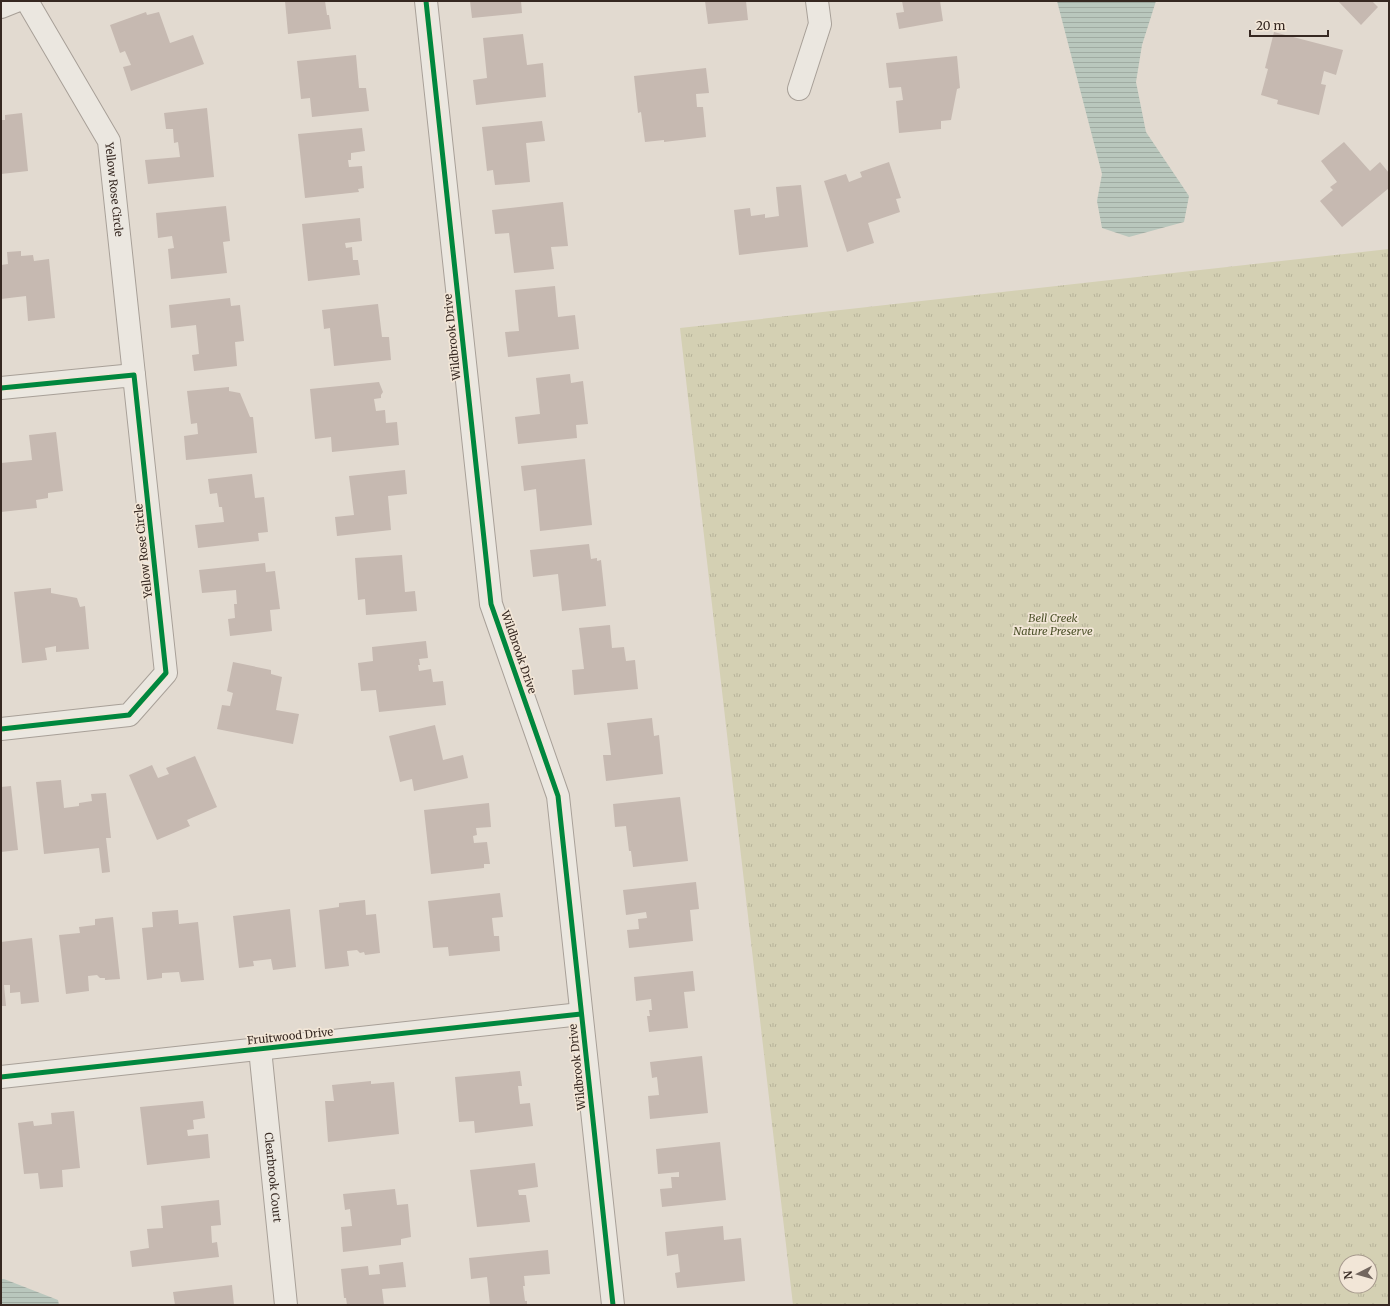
<svg xmlns="http://www.w3.org/2000/svg" width="1390" height="1306" font-family="Merriweather,serif">
<defs>
<pattern id="park-tufts" width="24" height="20" patternUnits="userSpaceOnUse"><rect width="24" height="20" fill="#d4d0b3"/><path d="M3 7l-1-3M5 7V3M7 7l1-3M15 17l-1-3M17 17v-4M19 17l1-3" fill="none" stroke="#b7b39a"/></pattern>
<pattern id="water-rules" width="6" height="5" patternUnits="userSpaceOnUse"><rect width="6" height="5" fill="#b9c7bd"/><path d="M0 2.5h6" fill="none" stroke="#a0aba2"/></pattern>
</defs>
<rect width="100%" height="100%" fill="#e2dad0"/>
<path fill="url(#park-tufts)" fill-rule="evenodd" d="M1389 249V1305H793L680 328ZM1346 1262H1370V1286H1346Z"/>
<path fill="url(#water-rules)" d="M1057 1H1156L1142 45 1136 82 1146 132 1189 196 1184 222 1129 237 1102 228 1097 201 1102 174Z
M1 1279H4L58 1300 59 1305H1Z"/>
<path fill="#c6b9b1" d="M285 1H325L327 15H329L331 29 288 34Z
M470 1H521L522 13 472 18Z
M705 1H746L748 20 708 24Z
M902 1H940L943 21 899 29 896 13 904 12Z
M1338 1H1372L1378 7 1361 25Z
M146 12 147 15 159 12 170 43 193 35 204 64 131 91 123 67 131 65 125 51 120 53 110 25Z
M1274 32 1343 50 1336 75 1324 71 1321 84 1326 85 1319 115 1277 104 1278 100 1261 95 1268 69 1265 68Z
M523 34 527 65 543 63 546 97 476 105 473 80 487 78 483 38Z
M356 55 359 88H366L369 111 312 117 310 98 301 99 297 61Z
M957 56 960 88 957 89 951 120 941 121V129L899 133 896 101 903 100 901 87 889 88 886 63Z
M706 68 709 93 696 94 697 107H703L706 137 664 142V140L645 142 641 112 638 113 634 76Z
M207 108 214 177 148 184 145 160 180 157 178 142 174 143 173 129H166L164 113Z
M22 113 28 171 1 174V120H5V115Z
M542 121 545 141 526 143 530 182 495 185 493 170 487 171 482 127Z
M362 128 365 151 351 153V160H348L349 167 362 166 364 188 358 189 359 192 305 198 298 134Z
M1344 142 1370 171 1380 162 1389 173V188L1342 227 1320 201 1333 190 1330 187 1337 182 1321 161Z
M889 162 901 198 896 199 900 212 868 223 874 243 847 252 824 181 846 174 849 182 862 177 860 172Z
M801 185 808 247 739 255 734 210 750 208 751 216 765 214V218L779 216 776 187Z
M563 202 568 246 551 247 554 269 514 273 509 233 495 234 492 210Z
M226 206 230 241 223 242 227 273 171 279 168 249 174 248 172 236 158 238 156 213Z
M360 218 362 241 345 243 346 248 352 247 353 260H358L360 275 308 281 302 224Z
M21 251V256L33 255 34 261 49 259 55 318 28 321 26 296 1 299V265L8 264 7 252Z
M555 286 558 317 575 315 579 349 508 357 505 332 519 331 515 290Z
M230 298 231 306 240 305 244 341 235 342 237 366 194 371 192 355 199 354 196 325 171 328 169 305Z
M378 304 382 337H389L391 360 334 366 330 328 324 329 322 310Z
M570 374 571 383 583 381 588 424 576 425 577 438 518 444 515 417 540 414 536 378Z
M379 382 383 392 381 395V398L374 399 376 411 385 410 386 423 397 422 399 445 332 452 331 437 315 439 310 389Z
M229 387V391L240 393 250 417H253L257 453 186 460 184 436 198 434 197 423 191 424 187 391Z
M56 432 63 491 48 493V498L36 500 37 508 1 512V463L32 460 29 435Z
M585 459 592 525 540 531 536 489 524 491 521 466Z
M405 470 407 494 388 496 391 530 337 536 335 517 354 515 349 476Z
M252 474 255 498 264 497 268 532 258 533 259 541 198 548 195 525 224 522 222 507H219L217 493 210 494 208 479Z
M589 544 591 559 597 558V561L601 560 606 606 562 611 558 574 533 577 530 550Z
M402 555 405 592 415 591 417 611 366 615 365 599 358 600 355 558Z
M265 563 266 572 275 571 280 609 270 610 272 631 230 636 228 619 235 618 234 604H237L236 590 202 593 199 570Z
M51 588V593L77 598 80 607 85 606 89 649 56 652V646L45 648 47 660 22 663 14 592Z
M610 625 612 648 624 647 626 661 635 660 638 689 574 695 572 670 584 669 579 628Z
M426 641 428 658 419 659 420 665H418L419 671 431 669 433 682 443 681 446 705 379 712 376 690 361 691 358 663 373 661 372 647Z
M233 662 271 670V674L282 677 276 710 299 714 293 744 217 729 222 705 230 706 233 693 227 691Z
M652 718 654 736 659 735 663 774 606 781 603 755H611L607 723Z
M435 725 443 760 463 755 468 778 414 791 412 779 400 782 389 736Z
M195 756 217 807 187 820 190 826 157 840 129 775 152 765 158 778 169 774 166 768Z
M61 780 64 808 79 806V803L92 801 91 794 106 793 111 838H106L110 872 102 873 99 848 44 854 36 782Z
M11 786 18 850 1 852V787Z
M680 797 688 861 633 867 631 851H629L626 826 615 827 613 804Z
M489 803 491 827 476 828 477 835 473 836 474 843 487 842 490 864H484V868L431 874 424 810Z
M696 882 699 909 690 910 693 941 629 948 627 930 639 929 638 919 647 918 646 912 626 915 623 890Z
M500 893 503 917 492 918 494 936H499L500 951 449 956 448 947 433 948 428 901Z
M365 900 366 915 376 914 380 953 365 955 364 952 360 953 357 950 347 951 349 966 325 969 319 910 339 907V903Z
M290 909 296 967 273 970 271 959 253 961 254 966 239 968 233 916Z
M178 910 179 924 198 922 204 980 181 982 179 972 162 973V978L147 980 142 928 153 927 152 912Z
M113 917 120 979 105 980V978H100L97 975 88 976 89 991 66 994 59 935 80 933 79 927 95 925V919Z
M32 938 39 1002 21 1004 20 992 10 993V985H4L6 1006H1V942Z
M693 971 695 991 684 992 688 1028 649 1032 647 1016H650L649 1010H652L651 999 636 1001 634 977Z
M702 1056 708 1113 650 1119 648 1096 659 1095 657 1077 652 1078 650 1062Z
M520 1071 522 1086H518L520 1104 530 1103 533 1126 475 1133 474 1121 459 1122 455 1077Z
M371 1081V1084L394 1082 399 1134 328 1142 325 1101H334L332 1085Z
M203 1101 205 1118 193 1120 194 1129 187 1130 188 1136 208 1134 210 1158 147 1165 140 1107Z
M74 1111 80 1168 62 1170 63 1187 40 1189 38 1173 24 1174 18 1123 33 1121 34 1126 52 1124 51 1113Z
M720 1142 726 1200 662 1207 660 1189 672 1188 671 1177H679V1172L658 1174 656 1149Z
M535 1163 538 1187 518 1190 519 1195H526L530 1222 477 1227 470 1170Z
M395 1189 397 1205 408 1204 411 1237 401 1239V1245L343 1252 341 1227 352 1226 350 1209 345 1210 343 1194Z
M219 1200 221 1225 211 1226 212 1243 217 1242 219 1257 132 1267 130 1251 149 1248 147 1229 163 1228 161 1206Z
M723 1226 724 1240 741 1238 745 1281 677 1288 675 1273 680 1272 678 1254 667 1256 665 1232Z
M548 1250 550 1274 524 1276 525 1286H523L525 1301H527V1305H490L487 1277 471 1279 469 1258Z
M403 1262 406 1287 382 1289 384 1305H347L346 1298H344L341 1269 368 1266 369 1275 380 1274 379 1265Z
M232 1285 234 1305H175L173 1292Z"/>
<g fill="none" stroke-linecap="round" stroke-linejoin="round">
<g stroke="#a8a098" stroke-width="24">
<g id="minor">
<path id="s1" d="M27 1 109 141 134 375"/>
<path d="M426 1 491 604 558 796 613 1305"/>
<path d="M1 7 16 1"/>
<path d="M799 89 820 24 817 1"/>
<path d="M1 388 134 375 166 673 129 715 1 729"/>
<path id="s2" d="M260 1049 286 1305"/>
<path d="M1 1077 581 1014"/>
</g>
</g>
<use href="#minor" stroke="#ebe7e0" stroke-width="22"/>
<g stroke="#f2e6d7" stroke-width="8">
<path id="cycleway" d="M426 1 491 604 558 796 613 1305
M1 388 134 375 166 673 129 715 1 729
M1 1077 581 1014"/>
</g>
<use href="#cycleway" stroke="#00873e" stroke-width="5"/>
</g>
<g text-anchor="middle" stroke-width="3.5" stroke-linejoin="round" paint-order="stroke">
<g font-size="11" fill="#362821" stroke="#f2e6d7">
<text dy="4" stroke="none"><textPath href="#s1" startOffset="211">Yellow Rose Circle</textPath></text>
<text transform="translate(452 337) rotate(-96)" y="4">Wildbrook Drive</text>
<text transform="translate(143 551) rotate(-96)" y="4">Yellow Rose Circle</text>
<text transform="translate(519 652) rotate(71)" y="4">Wildbrook Drive</text>
<text transform="translate(290 1036) rotate(-6)" y="4">Fruitwood Drive</text>
<text transform="translate(577 1067) rotate(-96)" y="4">Wildbrook Drive</text>
<text dy="4" stroke="none"><textPath href="#s2" startOffset="129">Clearbrook Court</textPath></text>
</g>
<g font-size="11" font-style="italic" fill="#4c5129" stroke="#f2e6d7">
<text x="1053" y="622">Bell Creek<tspan x="1053" dy="13">Nature Preserve</tspan></text>
</g>
</g>
<rect width="1390" height="1306" fill="none" stroke="#362821" stroke-width="4"/>
<g transform="translate(1358 1274) rotate(264)"><circle r="19" fill="#f2e6d7" stroke="#a79a8e"/>
<path d="M0-3L7 15L0 10L-7 15Z" fill="#72665e"/>
<text y="-6" font-size="11" font-weight="bold" text-anchor="middle" fill="#362821">N</text>
</g>
<path d="M1250 30v6h78v-6" fill="none" stroke="#362821" stroke-width="2"/>
<text x="1256" y="30" font-size="12" fill="#362821" stroke="#f2e6d7" stroke-width="3" paint-order="stroke">20 m</text>
</svg>
